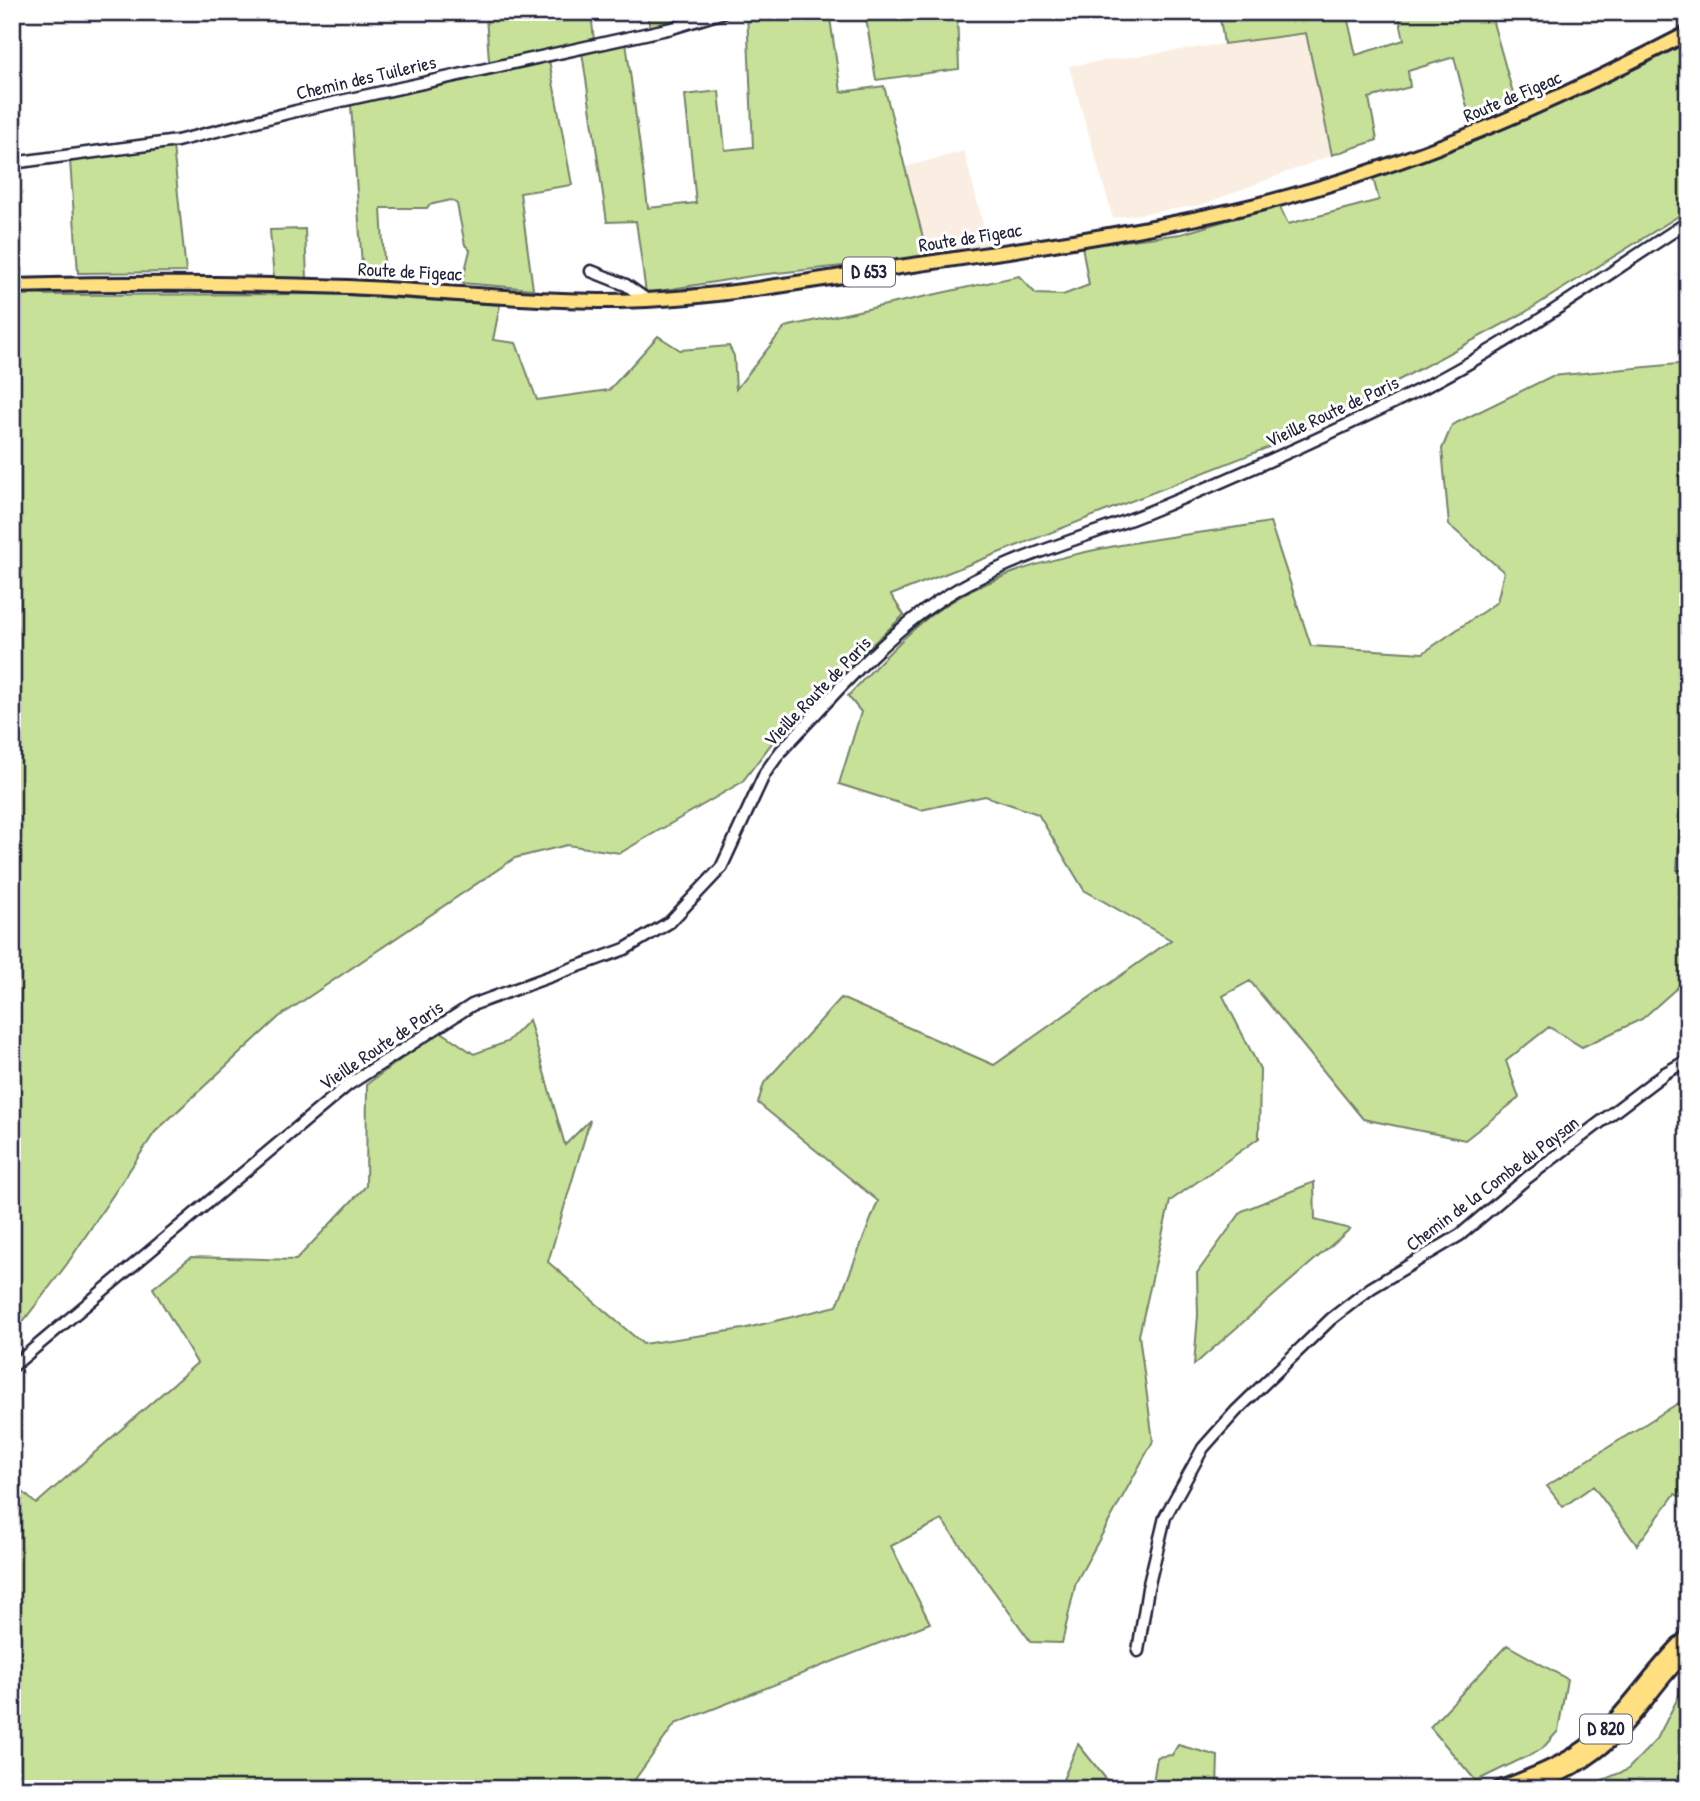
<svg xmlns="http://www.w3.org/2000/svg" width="1700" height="1801" font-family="'Patrick Hand',sans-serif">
<rect width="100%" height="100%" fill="#fff"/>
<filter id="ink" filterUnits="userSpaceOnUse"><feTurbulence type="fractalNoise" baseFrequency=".0143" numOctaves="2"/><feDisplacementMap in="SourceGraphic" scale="14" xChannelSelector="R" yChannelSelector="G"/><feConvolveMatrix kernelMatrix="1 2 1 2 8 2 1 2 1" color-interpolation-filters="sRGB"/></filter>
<g filter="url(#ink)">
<path fill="#faeee2" d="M1306 32 1332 155 1201 205 1113 218 1069 66Z
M964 151 989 247 928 257 905 167Z"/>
<path fill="#c7e298" stroke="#74826a" stroke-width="2" d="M537 12H591L594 41 489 61 486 16 536 17Z
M647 12H708L650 29Z
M829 12 841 92 884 86 928 257 758 275 646 293 636 221 607 222 582 52 626 42 648 208 696 203 685 95 719 91 725 150 753 147 747 13Z
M865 12H957L959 69 876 80Z
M1219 12H1346L1356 55 1404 40 1398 12H1490L1515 100 1469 115 1454 57 1408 71 1410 87 1369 98 1377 140 1332 155 1306 33 1224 44Z
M1688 43V210L1524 313 1287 440 891 595 904 615 785 726 742 782 620 853 567 845 515 858 279 1017 155 1132 67 1264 12 1336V295L331 294 500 305 493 340 516 343 537 400 609 390 658 336 680 350 729 346 734 356 736 389 785 327 1019 276 1036 294 1063 295 1089 285 1082 246 1181 234 1279 205 1288 224 1379 200 1373 178C1483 144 1585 92 1688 43Z
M549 60 572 185 520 193 533 289 462 283 470 250 465 245 457 204 451 200 429 205 427 208H381L385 281 363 280 351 105Z
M173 146 186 272 78 273 70 160Z
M305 229 307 279 274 280 270 230Z
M1688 363V776L1683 779 1677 870H1688V978L1642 1019 1582 1047 1549 1027 1506 1061 1519 1098 1465 1140 1363 1119 1250 981 1223 996 1260 1069 1259 1138 1170 1201 1139 1335 1153 1441 1076 1582 1062 1643 1031 1642 942 1520 891 1546 930 1623 675 1724 628 1789H12V1482L36 1504 197 1363 153 1288 191 1257 296 1260 366 1186 367 1084 440 1031 474 1054 507 1042 529 1020 565 1145 590 1120 548 1262 643 1344 743 1329 837 1306 878 1201 758 1103 764 1083 841 998 994 1065 1171 940 1084 890 1038 814 985 796 921 810 839 784 861 712 848 696C874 668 913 625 946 605 1037 547 1164 540 1270 522L1311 646 1423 653 1497 602 1504 572 1449 525 1442 449 1452 425 1552 376Z
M1314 1182 1315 1220 1350 1229 1194 1365 1198 1315 1197 1273 1242 1211Z
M1688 1397V1500L1675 1494 1637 1545 1593 1486 1563 1507 1547 1486Z
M1507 1645 1567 1679 1558 1731 1542 1749 1476 1781 1430 1727Z
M1688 1678V1789H1581L1627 1770 1657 1739Z
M1078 1744 1111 1785 1110 1789H1059Z
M1178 1745 1218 1756 1217 1789H1152L1157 1757 1172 1755Z"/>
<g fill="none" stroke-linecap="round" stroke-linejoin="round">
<g stroke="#22223b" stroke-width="15">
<path id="minor" d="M12 163 177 141 296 111 672 28 724 12
M591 271 626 285 646 299
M12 1367 348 1085 472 1005 625 949 670 922 721 868 765 773 781 751C831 698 882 637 943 598 1005 558 1077 541 1144 514 1238 476 1331 434 1421 389 1512 343 1602 277 1688 222
M1138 1651 1148 1588 1165 1517 1203 1448 1236 1411 1331 1319 1371 1288 1460 1235 1527 1178 1665 1073 1688 1060"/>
</g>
<g stroke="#22223b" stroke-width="18">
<path id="major" d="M12 286C124 283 237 283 349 287 432 291 516 300 599 301 698 302 801 282 899 267 1018 250 1139 233 1256 205 1407 167 1550 105 1688 33
M1498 1789C1528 1777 1559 1766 1585 1747 1625 1717 1651 1670 1688 1636
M1527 1789C1559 1776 1588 1762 1614 1737 1641 1711 1660 1677 1688 1651"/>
</g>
<use href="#minor" stroke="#fff" stroke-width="10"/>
<use href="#major" stroke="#ffdf80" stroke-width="12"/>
</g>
</g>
<g text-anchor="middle" stroke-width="6" stroke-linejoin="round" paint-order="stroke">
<g fill="#fff" stroke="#646476" stroke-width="2">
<rect x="843" y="257.5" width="52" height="29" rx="5"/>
<rect x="1580" y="1714.5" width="52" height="29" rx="5"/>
</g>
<g font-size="18" font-weight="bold" fill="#22223b">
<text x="869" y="278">D 653</text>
<text x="1606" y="1735">D 820</text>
</g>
<g font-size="19" fill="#22223b" stroke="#fff">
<text transform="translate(366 77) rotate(-13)" y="7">Chemin des Tuileries</text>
<text transform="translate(1512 96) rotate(-23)" y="7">Route de Figeac</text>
<text transform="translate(970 237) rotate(-9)" y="7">Route de Figeac</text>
<text transform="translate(410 271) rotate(3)" y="7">Route de Figeac</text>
<text transform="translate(1332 411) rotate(-25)" y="7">Vieille Route de Paris</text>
<text transform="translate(817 691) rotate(-46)" y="7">Vieille Route de Paris</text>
<text transform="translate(381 1045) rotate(-34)" y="7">Vieille Route de Paris</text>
<text transform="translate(1492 1183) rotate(-37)" y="7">Chemin de la Combe du Paysan</text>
</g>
</g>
<rect width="1700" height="1801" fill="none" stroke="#fff" stroke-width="42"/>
<rect x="21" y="21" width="1658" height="1759" fill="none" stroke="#22223b" stroke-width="2.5" filter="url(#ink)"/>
</svg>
